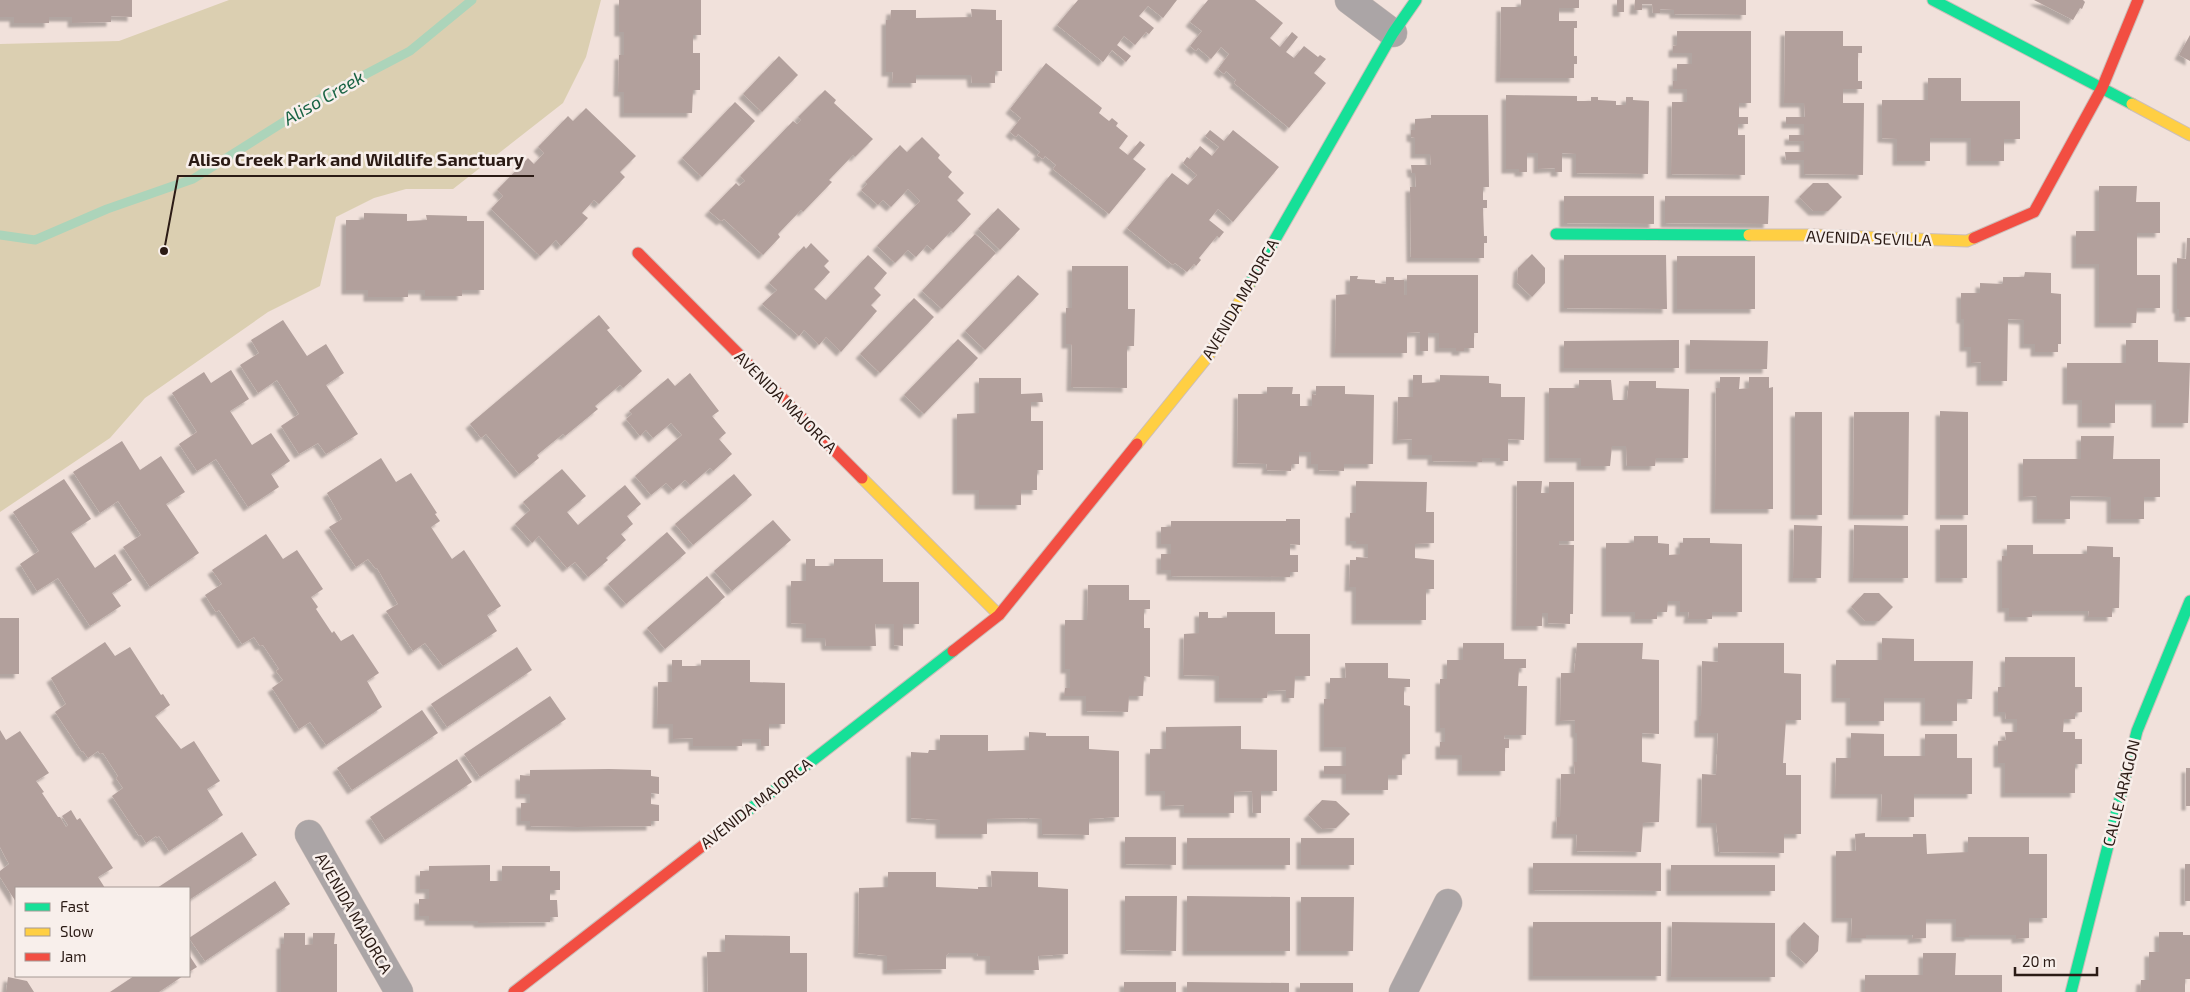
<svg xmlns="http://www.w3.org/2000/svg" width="2190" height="992" font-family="'Exo 2',sans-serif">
<defs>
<filter id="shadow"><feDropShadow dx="-4.5" dy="4.5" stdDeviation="1" flood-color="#0004"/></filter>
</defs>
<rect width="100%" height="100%" fill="#f1e1db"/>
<path fill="#dbcfb1" d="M229 0H601L586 57 563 103 453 189H406L374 198 336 217 320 286 268 312 145 398 110 438 0 512V44L119 41Z"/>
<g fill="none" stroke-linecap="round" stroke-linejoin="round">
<path stroke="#acd4ba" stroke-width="9" d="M0 235 35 240 107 209 193 179 328 94 410 51 472 0"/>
</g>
<path fill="#b2a09c" filter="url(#shadow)" d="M0 0H132V17L111 16V22L72 23V17H49V23H14V17H0Z
M619 0H701V35H693V53H700V90H693L692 113H624V92H618L619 55H624V32H619Z
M1078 0H1177L1163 18 1148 6 1139 16 1154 28 1149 34 1146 32 1135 45 1124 36 1117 45 1131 56 1126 62 1112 50 1103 62 1057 25Z
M1208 0H1255L1283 23 1270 38 1280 47 1292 32 1298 37 1286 52 1294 58 1304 46 1318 57 1320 55 1326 59 1314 73 1326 83 1289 128 1234 83 1236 80 1226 71 1224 74 1218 69 1229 54 1221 47 1211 59 1198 48 1196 51 1190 46 1202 31 1190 22Z
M1521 0H1579V8H1559V21H1577V28H1574V56H1577V64H1574V78H1500L1501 7H1521Z
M1617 0H1624V12H1617Z
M1635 0H1746V15L1674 14V10L1660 9V13H1653L1652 4H1642V10H1634Z
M2034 0H2083L2085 2 2082 9 2080 8 2073 20Z
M971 9 996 10V20H1002V71H995V83H972L971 75H916V83H892L893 72H886V20H890L891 10H916V18L972 17Z
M1677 31H1751V103H1739V117H1748V124H1738V135H1745V175L1671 174 1672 102H1687V89H1673V81H1677V64H1692V53H1673V46L1677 45Z
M1785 31H1843V46H1862V53H1858V81H1862V89H1843V103H1864L1863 175 1804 174V160H1786L1785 152H1804V141H1789V135H1804V124H1786V117H1805L1804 103H1784Z
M2190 35V61L2179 55Z
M779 56 798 75 762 112 743 94Z
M1046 63 1102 108 1099 113 1109 121 1112 118 1118 123 1116 126 1128 136 1119 148 1128 155 1140 141 1145 145 1133 159 1146 169 1109 214 1053 169 1056 165 1045 156 1043 159 1037 155 1040 152 1018 134 1016 137 1010 132 1021 118 1010 109Z
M1928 78H1961V101H2020V139H2004V161H1971V138H1930V161H1897V139L1882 138V100H1928Z
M825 90 836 100 834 103 873 139 855 157 853 155 829 180 832 182 803 212 801 210 778 234 780 237 763 255 724 219 721 221 709 211 736 183 739 186 745 181 740 176 793 121 797 124 801 120 798 117Z
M1506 95 1577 96V101H1591V97H1598V100L1616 101V105H1626V97H1633V100L1649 101 1648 174 1576 173V154L1562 153V172H1555V168L1538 169V153H1527V172H1519V169H1506Z
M735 102 755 121 702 177 682 158Z
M586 108 636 156 620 172 625 177 599 204 594 200 582 213 588 218 561 246 556 240 540 256 491 209 503 196 497 190 528 158 534 164 544 153 538 147 568 116 573 121Z
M1431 115H1488L1489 187H1483V200H1487V208H1483L1484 236H1487V243H1484V258H1411L1410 187H1416L1415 173H1412L1411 165H1431L1430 154H1415V138L1411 137V130H1415V119L1431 118Z
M1210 130 1224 141 1233 130 1279 167 1233 222 1218 209 1209 220 1224 232 1219 238 1217 236 1199 258 1201 260 1196 266 1194 264 1187 272 1175 263 1173 265 1127 228 1172 173 1188 185 1197 175 1183 163 1187 157 1190 159 1200 146 1212 156 1219 147 1205 136Z
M922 137 940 155 938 158 952 172 948 177 964 193 957 200 971 214 953 233 951 231 933 250 927 245 916 257 908 250 895 263 877 246 920 201 908 189 891 207 883 200 878 205 861 190 867 184 865 182 900 145 907 152Z
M1813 183H1828L1842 197 1828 211H1813L1799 197Z
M2099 186H2137L2136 202H2160V233H2137V275H2160V308H2137L2136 323H2099V264H2076V231H2099Z
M1564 196H1654V224L1564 223Z
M1665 196H1769L1768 224 1665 223Z
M998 208 1020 229 1000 250 978 229Z
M364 213 407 214V221L427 220 426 215 467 216V221H484V290H462V296H425V290H408V297H368V290H346V220H364Z
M975 234 996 253 942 309 922 291Z
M2187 238H2190V317H2179V309H2177V258L2186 259Z
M811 243 829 261 824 266 830 272 814 289 826 300 868 255 887 273 874 288 881 295 871 305 877 311 841 352 826 337 819 345 804 330 799 336 762 304 777 290 769 283 804 246 806 249Z
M1532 254 1545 268V283L1532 297 1517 283 1518 268Z
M1564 255H1666L1667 309 1564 308Z
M1677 256H1755V309H1677Z
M1072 266H1128V309H1135L1134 346H1127V388L1071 387 1072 344H1066V308H1072Z
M2025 272 2051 273V293L2061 294V344H2058V352H2035V344H2024V320L2008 319 2007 381H1981V362L1971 363V347H1964V319H1961V293H1980V283L2003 284V277H2024Z
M1018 275 1039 294 985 350 965 331Z
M1407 275H1478V333H1474V348H1464V351H1456V348H1439V333H1428V351H1420V332L1407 333V353H1335L1336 295 1350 294V276H1358L1357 279 1375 280V283L1386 284V277H1394V280H1404V295H1407Z
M914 298 934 317 880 373 860 354Z
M599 315 610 328 607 330 642 371 623 388 620 385 595 406 598 409 565 436 563 434 537 455 539 458 519 474 486 434 481 438 470 424Z
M283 320 307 356 326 344 344 373 326 385 358 434 326 454 318 443 299 454 281 426 299 414 277 380 258 393 240 365 259 353 251 340Z
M958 339 978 358 924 414 904 395Z
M1679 340V368H1564V341Z
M1690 340 1768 341 1767 369H1690Z
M2126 340H2158V362L2190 363 2188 423H2156V400H2115V423H2082V400H2067V363H2126Z
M231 370 249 399 230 411 252 445 271 433 290 461 271 474 279 487 248 507 216 459 197 471 179 444 197 432 172 393 204 372 211 383Z
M690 373 719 411 712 416 726 433 719 439 732 454 713 471 710 468 690 485 685 480 673 490 666 483 651 495 635 476 682 435 671 423 653 438 646 430 640 436 626 419 632 414 629 411 668 378 675 386Z
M1413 375H1422V383L1440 382V375L1489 376V383L1501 384V397H1525L1524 440 1508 439V461H1500V458H1482V462L1432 461V455H1412V439L1397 440 1398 397H1413Z
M1720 377H1740L1739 389 1749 388V377H1769V388L1773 387V509H1715L1716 388H1720Z
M979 378H1021V394L1042 393 1043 402H1031V421H1043V470H1037V490H1021V505H979V490H957V414L979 413Z
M1579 380H1611L1613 400H1627L1629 381H1656V388L1689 389 1688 458H1656L1655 466H1627L1626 446H1612L1610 466H1581V458H1549V388H1579Z
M1316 386H1345V394L1374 395 1373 464H1344V471L1318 470V464H1311V452H1299V464H1292L1291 471 1266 470 1267 464 1237 463 1238 394H1267V387H1293L1292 394H1300V406H1312V394L1316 395Z
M1940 411 1968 412V515H1940Z
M1795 412H1822V515H1795Z
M1854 412H1909L1908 515H1853Z
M2081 436H2114L2113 459H2160V497H2144V519H2111V497L2070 496V519H2037V496L2023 497V459H2081Z
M122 441 140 470 161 456 185 492 166 504 199 553 150 587 123 547 141 535 118 501 100 513 73 472Z
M381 458 396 482 411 473 437 513 435 514 440 521 431 527 452 559 464 550 501 606 487 615 497 631 443 666 425 643 413 651 386 611 398 604 377 568 376 569 368 559 356 567 329 527 342 519 327 493Z
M562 469 586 496 567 512 578 525 625 485 641 504 627 516 633 524 621 534 626 540 606 558 608 560 588 577 575 562 567 568 539 536 532 543 515 524 530 510 523 502Z
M734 474 752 495 693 545 675 524Z
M64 479 91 519 71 532 95 568 115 554 132 580 112 593 121 606 90 626 58 578 37 591 20 564 39 551 13 512Z
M1356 481 1427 482 1426 512H1434V543L1415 544V558L1434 560V589H1426V620H1356V587H1349L1350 560H1356V557L1368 558V544H1356V541H1350V513H1356Z
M1517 481H1542L1541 493H1549V482H1574V541H1559V545H1574L1573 614H1570V624L1548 623V613H1542V626H1516Z
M1286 519H1300V545L1290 544V555H1298V572H1290V577L1171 576V570H1161V554H1171V544H1161V527H1171V521H1286Z
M773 520 791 540 732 591 714 571Z
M1794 525 1822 526 1821 578H1793Z
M1854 525 1908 526V578H1853Z
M1940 525H1967V578H1940Z
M667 532 686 553 626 604 608 584Z
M266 534 283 559 297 550 323 589 311 597 318 607 316 609 332 633 334 631 341 641 353 634 379 673 367 681 382 707 326 745 310 722 299 729 272 688 283 680 276 671 279 669 263 645 260 646 254 637 242 644 219 610 216 612 205 595 222 584 212 570Z
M1634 536H1658V543L1669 544V555L1680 554V543H1683V538H1710V543L1742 544V612H1712V619H1688L1689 612H1680V601H1668L1667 612H1657V619H1635V612H1606V543H1634Z
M2007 545H2033V554H2087V546L2113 547V557H2120L2119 608H2112V617H2088L2089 611H2032V617H2009V608H2002V556H2007Z
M806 559H815V566H834V559H883V582H919V624H903V646L894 645V624H875L876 646H826L825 638H806V624L791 623V581H806Z
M707 576 725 597 665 649 647 628Z
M1088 585H1129V600H1150V609H1144V628H1150V677L1144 676 1143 696H1129L1128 712 1086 711V696H1064L1065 688H1070V669H1065V620H1087Z
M1864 593H1879L1893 607 1879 621H1865L1851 607Z
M1199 612H1208V618H1227V612H1275V634H1310V676H1295L1294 698H1286V690L1268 691 1267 698H1219V676L1183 675 1184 634 1199 633Z
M0 618H19V674H0Z
M1882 638 1914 639V661H1973L1972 699H1957V721H1925V698H1884V721H1850V698H1836V660H1882Z
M105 642 115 656 130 647 161 695 163 694 170 705 155 716 181 749 194 741 220 781 207 789 223 815 169 851 159 836 157 838 156 836 146 843 141 835 139 836 112 796 123 788 116 778 118 776 103 753 100 754 98 751 88 758 83 751 82 752 55 712 66 704 51 678Z
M1463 643H1504V659H1526V668H1519L1518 686H1527L1526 735H1505L1504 739H1509V748H1505V771H1462V755H1440V742H1445V728H1440V679H1447V660H1463Z
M1577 643H1643L1642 659 1659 660V734L1642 733V762L1661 764 1659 822 1643 823 1641 852 1576 851 1577 834H1556L1557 817H1560L1561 774H1575L1574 762H1577V733H1575V720L1560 721 1561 673H1574Z
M1718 643H1784V673L1801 674V720H1786L1783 763H1786V775H1801V834H1784V853L1719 852 1716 823H1701L1702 774 1716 775 1718 733H1699V716H1701L1702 661 1718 662Z
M517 647 532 670 447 727 431 704Z
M2005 657H2075V687H2082V712L2075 713V719H2064L2063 732H2075V739H2082V764H2075V793H2005V763H1998V741L2006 740 2005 732H2017V719H2006L2005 712H1998V687H2005Z
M672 660H682V666H701V660H750V682L785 683V724H769V746H761V739H742V746H693V738L673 739V724H657L658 682H672Z
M1345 663H1388V678L1410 679V687H1404V705L1410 706V754L1402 755V775H1388V790H1346V774H1324V766H1346V747H1324V699H1330V678H1346Z
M550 696 566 719 480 777 464 754Z
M422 710 438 733 352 790 337 768Z
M1241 726V749L1277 750V791H1261V813H1253L1252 791 1234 792V813H1184V805L1165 806V791H1150V749H1166V727Z
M0 730 6 740 20 731 49 773 36 781 44 792 42 793 58 817H60L66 827 68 825 62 816 71 810 77 820 80 818 113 868 98 877 105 888H16V902L0 877V871L9 864 0 847Z
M1029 732 1046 733V736H1089V749L1119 751V817L1089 819V835L1042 834V819L1029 818 987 819V834H940V820L911 818V752L928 753 929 750H940V735H988V751L1029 750Z
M1851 733 1884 734V756H1925V734H1957V758H1972V794H1914V817H1881L1882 794H1835L1836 758H1851Z
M457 759 472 782 385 840 370 817Z
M2186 768H2190V806H2186Z
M609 769 651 770V776L659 777V794L651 793V804L659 805V821H651V826L578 827 530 826V821H521V803H530V794H520V775L530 776V770Z
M1322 800 1336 801 1350 814 1336 828 1322 829 1308 815Z
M242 832 257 855 189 900V888H157Z
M1865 833V837H1913V834H1926L1927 854 1968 852V837H2029V854H2047V918H2029V938L2016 939V935H1969V937H1956V919H1926V938L1912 939 1913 935H1866V938H1851L1852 918H1836V851H1856L1855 834Z
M1125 837H1176V865L1125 864Z
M1187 838H1290V865H1187Z
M1301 838H1354V865H1301Z
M1533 863H1661V891L1533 890Z
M2185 864H2190V901H2185Z
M490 865V881H502V866H550V871H560V890H550V900H557L558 917H550V922L478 923V921H429V916H419V899H429V889H420V871H429V866Z
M1671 865H1775V891H1671Z
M991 871 1038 872V887L1068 889V954L1038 956 1039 970H990V956H978L977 953H949L946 956V969L887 970V956L858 953 859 888 888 887V872H936V887L978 889V887H992Z
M275 881 290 904 205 961 189 938Z
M1125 896H1177L1176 951 1125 950Z
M1187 896 1290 897V951H1187Z
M1301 897H1354L1353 951H1301Z
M1533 922H1661V976H1533Z
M1672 922 1775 923V977H1671Z
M1804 922 1819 936 1818 951 1806 964 1791 951V936Z
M2159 932H2183V935H2190V979H2185V992H2140L2141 980H2149V952H2159Z
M284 933H305V945L313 944V933H335L334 944H337V992H281V944H284Z
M725 935 790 936V953H807V992H708L707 952H725Z
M1923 953H1956L1955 975H2002V992H1865V975H1923Z
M189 955 197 967 189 972Z
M134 976H183L159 992H110Z
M8 977 27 981 34 992H6Z
M1124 982H1176V992H1124Z
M1187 982 1289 983V992H1187Z
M1300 983H1353V992H1300Z"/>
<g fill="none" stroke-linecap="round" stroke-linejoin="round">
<g stroke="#ccbeb9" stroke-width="29">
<path id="street" d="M1349 0 1393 33
M309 834 399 992
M1403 992 1448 903"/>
</g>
<g stroke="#ccbeb9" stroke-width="13">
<path id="fast" d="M1933 0 2132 104
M1556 234 1749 235
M1249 285 1393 33 1416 0
M732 823 953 651
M2071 992 2137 731 2190 601"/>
</g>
<g stroke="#ccbeb9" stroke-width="13">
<path id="slow" d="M2132 104 2190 135
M1749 235H1814L1967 241 1974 238
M1137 444 1209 355 1249 285
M862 478 999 615"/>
</g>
<g stroke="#ccbeb9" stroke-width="13">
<path id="jam" d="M1974 238 2034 212 2102 88 2138 0
M638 253 862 478
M953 651 999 615 1137 444
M514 992 732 823"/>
</g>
<use href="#street" stroke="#aba5a6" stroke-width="28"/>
<use href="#fast" stroke="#16e098" stroke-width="11"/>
<use href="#slow" stroke="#ffcf43" stroke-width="11"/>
<use href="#jam" stroke="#f24e42" stroke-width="11"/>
</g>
<g text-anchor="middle" stroke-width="5" stroke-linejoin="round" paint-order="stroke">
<g font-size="16" fill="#2b1b15" stroke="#f8efeb">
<text transform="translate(1869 238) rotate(2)" y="6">AVENIDA SEVILLA</text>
<text transform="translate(1240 299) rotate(-60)" y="6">AVENIDA MAJORCA</text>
<text transform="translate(786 402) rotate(45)" y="6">AVENIDA MAJORCA</text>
<text transform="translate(2121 793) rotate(-76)" y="6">CALLE ARAGON</text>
<text transform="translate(756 803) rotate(-38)" y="6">AVENIDA MAJORCA</text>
<text transform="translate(354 913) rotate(60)" y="6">AVENIDA MAJORCA</text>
</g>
<g font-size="18" font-style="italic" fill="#1a6445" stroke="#f8efeb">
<text transform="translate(324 98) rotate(-30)" y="6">Aliso Creek</text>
</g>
</g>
<path fill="none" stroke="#2b1b15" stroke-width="2" d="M164 251L178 176H534"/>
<circle fill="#2b1b15" stroke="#f8efeb" stroke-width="2" cx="164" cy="251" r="5"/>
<g font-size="18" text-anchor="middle" font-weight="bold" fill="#2b1b15" stroke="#f8efeb" stroke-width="5" stroke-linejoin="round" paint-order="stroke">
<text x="356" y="166">Aliso Creek Park and Wildlife Sanctuary</text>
</g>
<rect x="15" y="887" width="175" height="90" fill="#f8efeb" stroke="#a69a95"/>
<rect x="25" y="903" width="25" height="8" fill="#16e098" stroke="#a69a95"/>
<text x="60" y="912" font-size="15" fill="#2b1b15">Fast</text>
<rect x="25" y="928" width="25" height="8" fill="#ffcf43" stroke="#a69a95"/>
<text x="60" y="937" font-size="15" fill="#2b1b15">Slow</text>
<rect x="25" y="953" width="25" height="8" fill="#f24e42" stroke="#a69a95"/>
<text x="60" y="962" font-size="15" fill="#2b1b15">Jam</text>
<path d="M2015 967v8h82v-8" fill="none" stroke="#2b1b15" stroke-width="2.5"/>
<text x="2022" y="967" font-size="15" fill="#2b1b15" stroke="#f8efeb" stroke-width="4" paint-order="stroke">20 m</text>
</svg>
